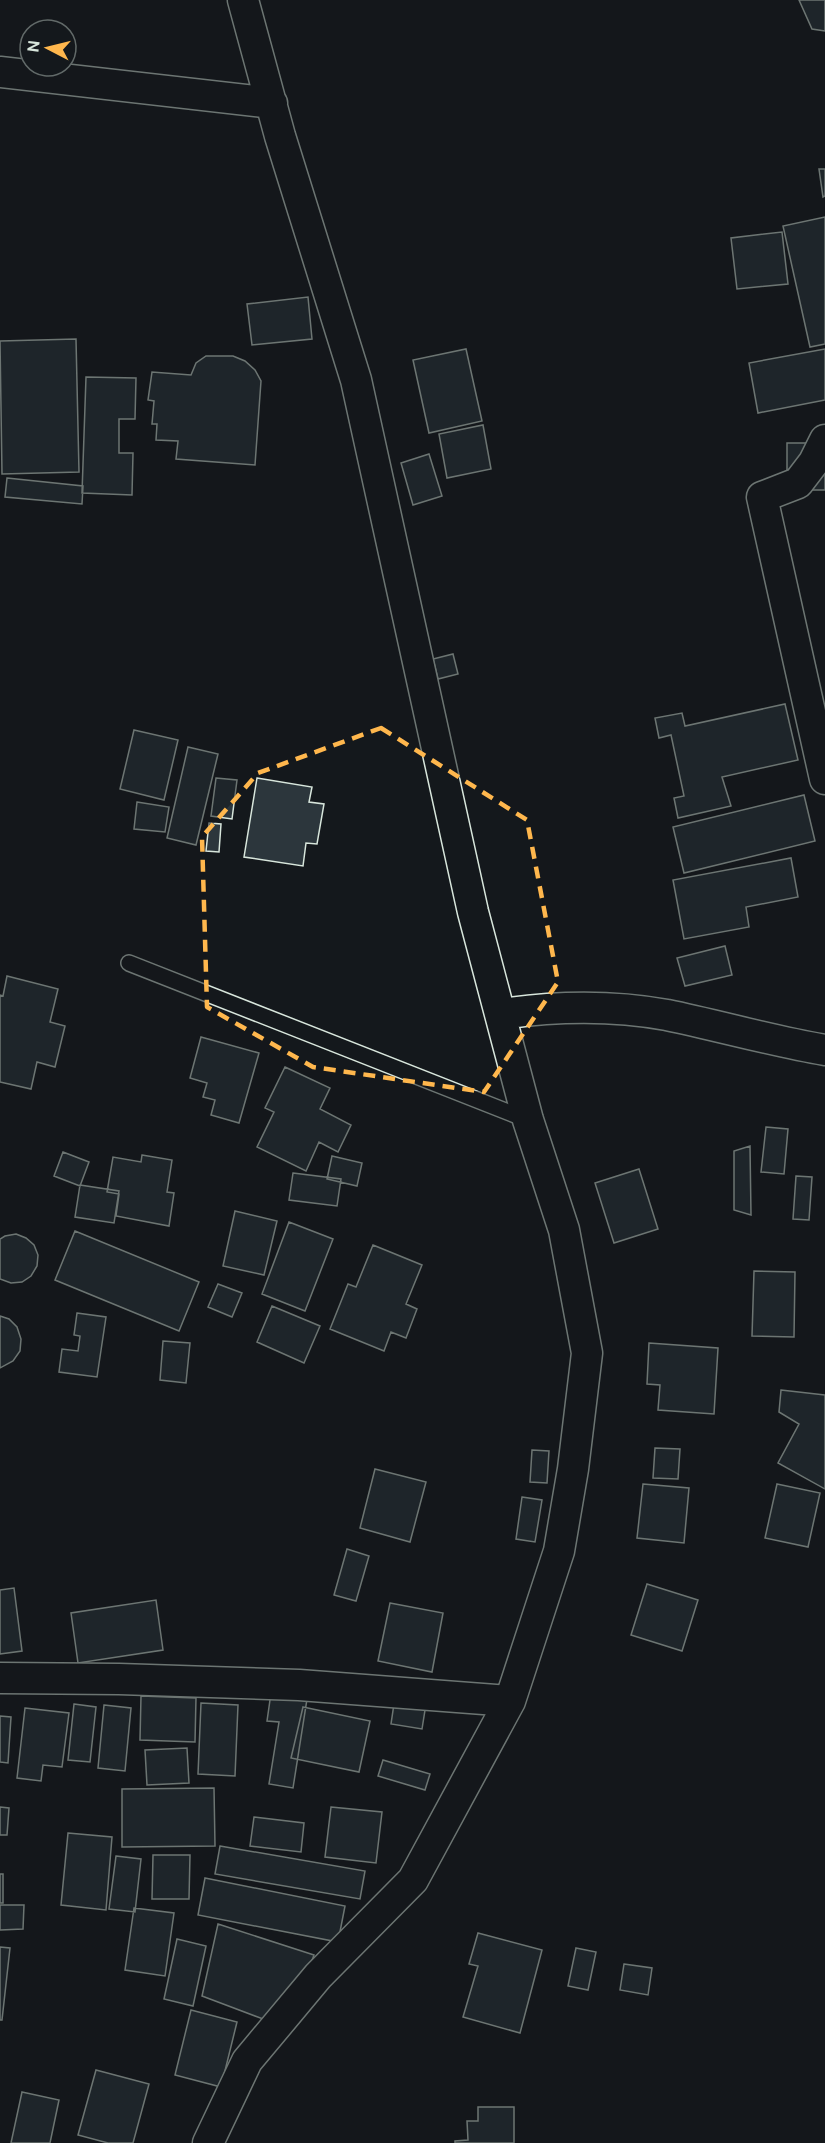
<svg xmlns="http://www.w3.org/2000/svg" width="825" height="2143" font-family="'DM Sans',sans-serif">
<rect width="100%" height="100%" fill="#14181c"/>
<path fill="#2c363c" stroke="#d8e6dc" stroke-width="1.5" d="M799 0H825V31L812 29Z
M819 169H825V196L823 197Z
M825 217V344L810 347 783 226Z
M782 232 788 284 737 289 731 238Z
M308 297 312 339 252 345 247 304Z
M76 339 79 472 2 474 0 341Z
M466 349 482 421 429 433 413 360Z
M825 349V400L758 413 749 363Z
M206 356H233L245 361 255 370 261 381 255 465 176 459 178 441 156 440 157 424H152L154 401 148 400 152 372 191 375 196 363Z
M86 377 136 378 135 419H119V453H133L132 495 82 493Z
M483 425 491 469 447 478 439 434Z
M787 443H825V490H787Z
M429 454 442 496 413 505 401 463Z
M7 478 83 486 82 504 5 497Z
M453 654 458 674 438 679 433 659Z
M785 704 798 760 722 777 731 806 678 818 674 798 684 796 671 735 659 738 655 718 682 713 685 726Z
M134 730 178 740 164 800 120 789Z
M188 747 218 754 196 845 167 838Z
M216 778 237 780 232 819 211 816Z
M257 778 312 787 309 802 324 804 317 844 306 843 303 866 244 857Z
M804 795 815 841 684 873 673 827Z
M137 802 169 807 165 832 134 829Z
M209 823 221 824 219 852 206 851Z
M791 858 798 897 746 907 749 927 684 939 673 880Z
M725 946 732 975 685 986 677 958Z
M7 976 58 989 50 1022 65 1026 55 1067 37 1062 31 1089 0 1082V995L3 996Z
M201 1037 259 1053 239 1123 211 1115 215 1100 203 1097 207 1083 190 1078Z
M285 1067 330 1088 320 1109 351 1125 338 1152 319 1142 306 1171 257 1147 274 1112 265 1108Z
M766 1127 788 1129 784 1174 761 1172Z
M750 1146 751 1215 734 1210V1151Z
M63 1152 89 1162 80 1186 54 1176Z
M142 1155 172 1160 167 1192 174 1193 169 1226 116 1216 119 1194 107 1192 113 1157 141 1162Z
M332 1156 362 1163 357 1186 327 1179Z
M639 1169 658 1229 614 1243 595 1183Z
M293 1173 341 1179 337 1206 289 1200Z
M796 1176 812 1177 809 1220 793 1219Z
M80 1185 119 1191 114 1223 75 1217Z
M235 1211 277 1221 264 1275 223 1266Z
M289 1222 333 1239 305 1311 262 1294Z
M75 1231 199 1282 179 1331 55 1280Z
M16 1234 26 1238 34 1245 38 1255 37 1266 31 1276 22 1282 11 1283 0 1279V1239L5 1236Z
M373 1245 422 1265 406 1304 417 1309 406 1338 391 1332 384 1351 330 1329 348 1284 356 1287Z
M754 1271 795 1272 794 1337 752 1336Z
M218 1284 242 1293 232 1317 208 1307Z
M272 1306 320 1326 304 1363 257 1342Z
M77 1313 106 1317 97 1377 59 1372 62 1349 78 1351 80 1336 74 1335Z
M0 1316 9 1319 17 1327 21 1339 20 1351 13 1361 0 1368Z
M163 1341 190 1343 186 1383 160 1380Z
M649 1343 718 1348 714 1414 658 1410 660 1385 647 1384Z
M781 1390 825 1395V1489L778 1463 799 1424 779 1412Z
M655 1448 680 1449 678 1479 653 1478Z
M532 1450 549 1451 547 1483 530 1482Z
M375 1469 426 1482 410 1542 360 1528Z
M643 1484 689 1488 684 1543 637 1538Z
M777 1484 820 1493 808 1547 765 1538Z
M522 1497 542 1500 535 1542 516 1539Z
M347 1549 369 1556 356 1601 334 1595Z
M647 1584 698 1600 682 1651 631 1635Z
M14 1588 22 1651 0 1654V1590Z
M156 1600 163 1650 78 1663 71 1613Z
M390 1603 443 1613 432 1672 378 1661Z
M271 1693 307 1699 293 1788 269 1784 279 1722 267 1721Z
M141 1696 196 1698 195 1742 140 1740Z
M201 1703 238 1705 235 1776 198 1774Z
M74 1704 96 1707 90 1762 68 1760Z
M394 1704 425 1710 422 1729 391 1724Z
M104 1705 131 1708 125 1771 98 1768Z
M303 1707 370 1721 359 1772 291 1758Z
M25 1708 69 1713 62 1767 43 1765 41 1781 17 1778Z
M0 1716 11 1717 8 1763 0 1762Z
M187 1748 189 1783 147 1785 145 1750Z
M383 1760 430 1774 425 1790 378 1776Z
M214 1788 215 1846 122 1847V1789Z
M0 1807 9 1808 7 1835H0Z
M331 1807 382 1812 376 1863 325 1857Z
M254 1817 304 1823 301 1852 250 1846Z
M68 1833 112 1837 106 1910 61 1905Z
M220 1846 365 1871 360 1899 215 1874Z
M153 1855H190L189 1899H152Z
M116 1856 141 1859 135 1912 109 1909Z
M0 1874H3V1903H0Z
M205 1878 345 1906 338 1942 198 1915Z
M0 1905H24L23 1929 0 1930Z
M134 1908 174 1913 165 1976 125 1970Z
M218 1924 314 1955 304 1983 263 2019 202 1996Z
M478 1933 542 1950 520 2033 463 2017 478 1966 469 1964Z
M177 1939 206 1946 193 2006 164 1999Z
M0 1947 10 1948 2 2020H0Z
M576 1948 596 1952 588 1990 568 1986Z
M624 1964 652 1968 648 1995 620 1990Z
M191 2010 237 2022 221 2087 175 2075Z
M96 2070 149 2084 133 2143H108L78 2135Z
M22 2092 59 2100 50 2143H11Z
M478 2107H514V2143H455V2141L468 2140 467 2121H478Z"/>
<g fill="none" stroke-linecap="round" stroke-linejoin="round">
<g stroke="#d8e6dc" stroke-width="18">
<path id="lane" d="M129 963 528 1120"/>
</g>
<g stroke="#d8e6dc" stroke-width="33">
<path id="street" d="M0 72 272 103
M825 440 814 462 798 483 762 497 825 779
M501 1014C556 1006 612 1005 667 1015 720 1026 772 1041 825 1050
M0 1678 119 1679 299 1685 510 1701
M208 2143 247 2061 318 1976 413 1880 510 1701 559 1551 573 1469 587 1353 564 1230 528 1120 473 912 356 380 280 136 243 0"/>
</g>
<use href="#lane" stroke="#14181c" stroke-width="15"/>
<use href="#street" stroke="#14181c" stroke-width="30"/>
</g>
<path d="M0 0H825V2143H0ZM381 728 527 820 558 982 484 1092 313 1067 207 1007 202 837 258 773Z" fill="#14181c" fill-opacity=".55" fill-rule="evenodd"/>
<path fill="none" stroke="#ffb74d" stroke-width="4.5" stroke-dasharray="12 8" stroke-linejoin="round" d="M381 728 527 820 558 982 484 1092 313 1067 207 1007 202 837 258 773Z"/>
<g transform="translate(48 48) rotate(277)"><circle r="28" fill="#14181c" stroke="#626a69" stroke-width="1.5"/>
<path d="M0-4.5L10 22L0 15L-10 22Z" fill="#ffb74d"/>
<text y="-9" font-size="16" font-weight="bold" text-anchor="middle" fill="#d8e6dc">N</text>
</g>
</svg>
